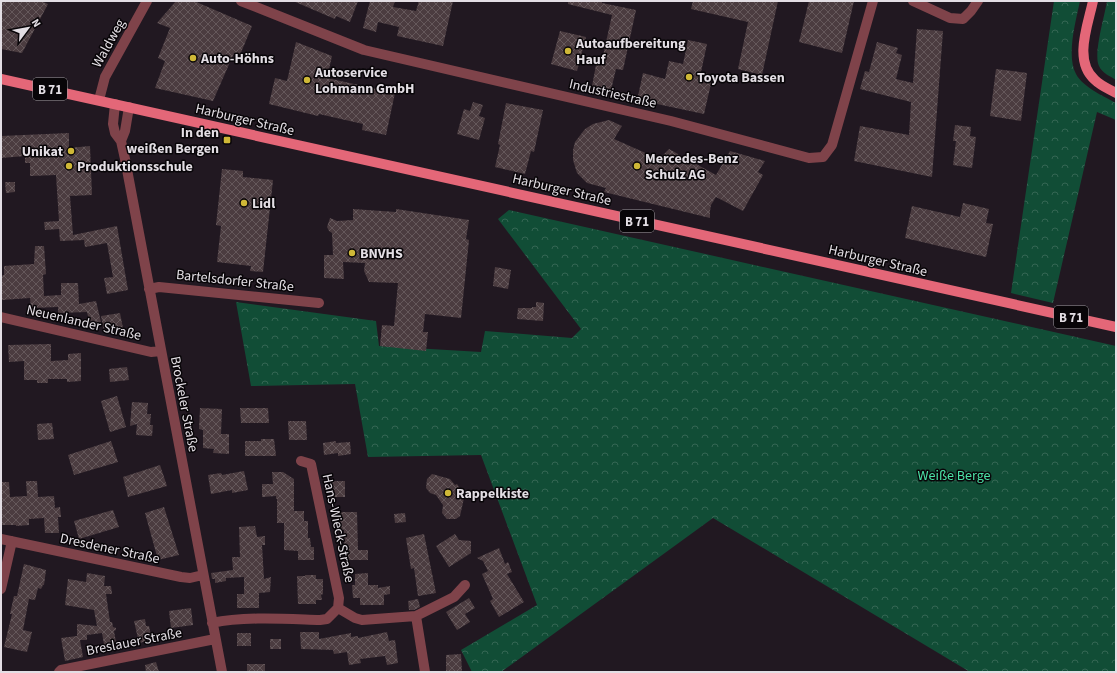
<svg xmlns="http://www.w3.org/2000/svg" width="1117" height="673" font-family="'Source Sans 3',sans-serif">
<defs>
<pattern id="forest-crowns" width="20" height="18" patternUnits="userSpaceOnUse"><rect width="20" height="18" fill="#114d36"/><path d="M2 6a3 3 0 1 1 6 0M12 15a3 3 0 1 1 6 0" fill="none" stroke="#346653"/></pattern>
<pattern id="building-cross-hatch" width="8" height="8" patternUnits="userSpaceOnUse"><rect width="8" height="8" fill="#4b3c40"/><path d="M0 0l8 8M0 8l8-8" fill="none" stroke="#65585b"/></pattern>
</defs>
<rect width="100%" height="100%" fill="#211821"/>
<path fill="url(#forest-crowns)" d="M1054 1H1080C1076 20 1066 56 1076 74 1083 87 1103 96 1116 103V120L1097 112 1053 303 1011 293Z
M1107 1H1116V80C1110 76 1102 73 1099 66 1093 54 1105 15 1107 1Z
M509 210 1116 346V672H970L713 518 501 672H472L461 650 537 605 481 455 368 457 355 384 251 386 236 302 376 321 379 346 481 352 485 331 572 338 581 329 498 219Z"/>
<path fill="url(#building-cross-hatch)" d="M1 1H41L48 4 22 53 1 49Z
M176 1H194L252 26 240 55 234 53 213 101 155 88 165 61 158 58 170 28 157 23Z
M293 1H358L350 22 336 16 335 19Z
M370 1H395L393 7 416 11 419 1H453L443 46 397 36 399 27 378 22 376 32 363 28Z
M568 1H602V3L636 10 623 70 616 69 611 90 592 86 596 65H601L612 15 568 4Z
M693 1H778L762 75 738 69 748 22 691 9Z
M809 1H854L842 53 799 42Z
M917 29 943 31 932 177 854 161 860 126 909 135 911 102 860 89 865 71 869 72 877 42 898 48 896 53 902 55 896 79 913 83Z
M560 31 586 37 577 71 551 64Z
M688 40 707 44 701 72 713 75 704 114 657 104V101L638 96 643 73 665 79 669 61 683 64Z
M296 42 332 56 327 78 395 93 386 135 362 130 363 124 319 114 318 116 269 104 275 78 287 81Z
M996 69 1027 73 1021 121 990 116Z
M473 102 483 105 479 116 485 118 479 140 457 134 464 109 470 111Z
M506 103 543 110 534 152 531 151 525 174 495 167 500 145 498 144Z
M609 120 622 126 614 139 659 159 669 149 716 175 730 151 765 161 758 172 763 175 743 211 716 197 711 205 710 211V218L604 192 606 188 587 183 577 173 573 160V150L575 142 585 129 593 124Z
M955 125 971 127 970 136 976 137 972 168 953 165 956 141H953Z
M69 133V148L90 146 92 195 70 196 73 235 117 226 128 290 107 294 104 278 113 277 107 243 85 247 84 240 60 241 59 229 45 230 44 222 59 221 56 175 30 176V163H25V156L1 158V136Z
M222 169 243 171V177L273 180 263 272 250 271 251 266 217 262 221 226 216 225Z
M5 182H15V192L6 193Z
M963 203 989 209 986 223 993 224 986 257 905 238 912 206 960 217Z
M353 209 396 212V209L469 220 466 239 469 240 461 318 425 314 423 332H428L426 351 380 346 382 325 394 326 398 283 369 282 364 271 365 263 343 262 344 279 324 278V255H333L332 233 329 231 327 227 330 218 337 221 353 220Z
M35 246H44L46 274 43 275 44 296 61 295V283H78L79 304 96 301 101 322 90 325 87 312 58 313V307L31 308 30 298 2 300 1 276 4 275V266L34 264Z
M495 267 511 270 508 289 493 286Z
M536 302 544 303 543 321 517 319 518 308H532V307H536Z
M120 313 123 328 104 332 101 316Z
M51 344V361L68 360V354L81 353V381L67 382V379H48V383H37V380H24V361L9 362 8 345Z
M127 367 129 380 110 382 109 369Z
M117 396 126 427 110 432 101 401Z
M132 402 148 403 147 414H151L150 425H153L152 436 136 435 137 424 130 426Z
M200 408 222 409 221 434H229V454L213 453 214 449 203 448V430L199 429Z
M240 408H268L269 423H241Z
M288 421H306L307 440H289Z
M52 423 54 439 38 440 37 424Z
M261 439H274L276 456H245V441H261Z
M111 441 118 462 74 475 68 455Z
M336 441V443L350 442 351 454 338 456V453L324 455 323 443Z
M160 465 167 486 128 497 123 477Z
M244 471 248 490 232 493V490L211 494 208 475 221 473 222 475Z
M272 472H283L294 479V511H304V521H308V538H310L311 547H314V560H298V551L284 550V523H277V499H276V496L262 497V484H273Z
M432 474 450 479 455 485 457 484 461 490 458 492 464 498 460 516 456 519H447L442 513 443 505 436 495 430 493 426 488 427 479Z
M26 481H37L38 497 54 496 55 508 60 507 61 517H58L59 533H45L44 518 29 519V525L16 526V525H1V482H9L10 497 27 496Z
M332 481H345V497H333Z
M164 507 179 555 158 560 145 513Z
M113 510 119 527 79 539 74 521Z
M338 512H357L358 550H368V560H344V530L337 529Z
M405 513 406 522 395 523 394 514Z
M255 526 257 537 265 536V545H262L264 579 271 577 270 592 259 593V608H237V594H244V577L226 578V581L215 583V579H212L211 573 233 570 232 557H240L239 527Z
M424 534 436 593 418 596 414 568 411 569 406 538Z
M455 534 459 540 471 541V553L449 567 436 546Z
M499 548 505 564 508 562 512 572 507 574 524 602 499 617 490 601 493 599 482 574 488 571 483 561 477 558Z
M24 564 46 570 44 585H43L41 589 38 588 35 600 29 599 23 630 32 632 27 652 4 647 12 614H10L14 596H17Z
M87 573 105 576 104 586H111L112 594H106L110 622H112L113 627 116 628V630L114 631 117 648 105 650 102 633 87 635V640H80L83 657 65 661 61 638 77 636V624L97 626 94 610 65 605 68 579 86 582Z
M368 573V585H378V588L390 586V594L384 595V605H360V598H353L352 585H355V574Z
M305 575H316V579H323V594L321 595 322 600H316V604H298L297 576H305Z
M469 598 475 608 465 614 470 622 457 630 446 612Z
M418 599 420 607 414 610H409L408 601Z
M191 608 193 625 171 628 169 611Z
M145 619 146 626H149L152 640 139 643 134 621Z
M300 632H319V639L351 633V637L358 636V638L387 632 389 641 395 640 398 663 387 665 385 656 360 659 361 663 349 665 347 652 334 654 333 650 301 649Z
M237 633H251V646H237Z
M270 639H281V649H270Z
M461 654 462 672H446V655Z
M156 662 159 672H146L145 665Z
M247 664H265V672H247Z"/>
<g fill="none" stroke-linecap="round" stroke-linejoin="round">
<path stroke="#7f434a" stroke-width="10" d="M241 1 364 50 671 121 809 158 823 157 832 145 873 1
M913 1 950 18 963 19 971 11 978 1
M99 100 105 77 147 1
M115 104 113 124 115 133 121 141 125 159 222 672
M121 141 125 131 129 107
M149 289 159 287 319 303
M1 317 151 352 161 351
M301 461 311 464 339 598 338 608
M1 539 181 577 190 578 203 575
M1 589 12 541
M416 616 425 672
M212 623C245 616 287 619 320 620L327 619 338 608 355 618 362 620 416 616 454 597 465 585
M59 672 61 670 215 639"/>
<path stroke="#e46778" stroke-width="10" d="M1093 1C1088 25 1073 61 1095 80 1101 86 1109 89 1116 93
M1 79 1116 327"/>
</g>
<g fill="#cfb837" stroke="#080508" stroke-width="1.5">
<circle cx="568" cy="51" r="4"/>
<circle cx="193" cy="58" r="4"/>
<circle cx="689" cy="77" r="4"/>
<circle cx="307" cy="80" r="4"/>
<rect x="223" y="136" width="8" height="8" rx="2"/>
<circle cx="71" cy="151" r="4"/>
<circle cx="69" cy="166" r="4"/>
<circle cx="637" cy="166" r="4"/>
<circle cx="244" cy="203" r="4"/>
<circle cx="352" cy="253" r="4"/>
<circle cx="448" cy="493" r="4"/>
</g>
<g text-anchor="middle" stroke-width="3" stroke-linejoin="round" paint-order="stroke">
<g fill="#080508" stroke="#a19da2" stroke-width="1">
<rect x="33" y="78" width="34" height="22" rx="3"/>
<rect x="620" y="210" width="34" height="22" rx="3"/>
<rect x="1054" y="306" width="34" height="22" rx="3"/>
</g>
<g font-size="13" font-weight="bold" fill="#e3dee4">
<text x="50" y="94">B 71</text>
<text x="637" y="226">B 71</text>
<text x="1071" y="322">B 71</text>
</g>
<g font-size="14" fill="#e3dee4" stroke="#080508">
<text transform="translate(108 43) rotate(-61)" y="5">Waldweg</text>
<text transform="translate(613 93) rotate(13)" y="5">Industriestraße</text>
<text transform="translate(245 119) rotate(13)" y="5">Harburger Straße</text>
<text transform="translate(562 189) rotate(13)" y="5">Harburger Straße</text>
<text transform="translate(878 260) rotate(13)" y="5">Harburger Straße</text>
<text transform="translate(235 280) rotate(6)" y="5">Bartelsdorfer Straße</text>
<text transform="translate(84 322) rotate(13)" y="5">Neuenlander Straße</text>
<text transform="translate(185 404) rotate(79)" y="5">Brockeler Straße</text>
<text transform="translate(339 528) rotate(78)" y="5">Hans-Wieck-Straße</text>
<text transform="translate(110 548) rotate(12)" y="5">Dresdener Straße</text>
<text transform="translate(134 641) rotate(-11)" y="5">Breslauer Straße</text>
</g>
<g font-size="14" font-weight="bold" fill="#e3dee4" stroke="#080508" text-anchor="start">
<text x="576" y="48">Autoaufbereitung<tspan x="576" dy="16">Hauf</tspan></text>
<text x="201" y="63">Auto-Höhns</text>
<text x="315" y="77">Autoservice<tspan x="315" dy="16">Lohmann GmbH</tspan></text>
<text x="697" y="82">Toyota Bassen</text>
<text x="219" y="137" text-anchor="end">In den<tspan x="219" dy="16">weißen Bergen</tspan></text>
<text x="63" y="156" text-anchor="end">Unikat</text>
<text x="645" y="163">Mercedes-Benz<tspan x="645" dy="16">Schulz AG</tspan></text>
<text x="77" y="171">Produktionsschule</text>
<text x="252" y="208">Lidl</text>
<text x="360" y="258">BNVHS</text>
<text x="456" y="498">Rappelkiste</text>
</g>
<g font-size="14" fill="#4be2a6" stroke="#080508">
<text x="954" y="480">Weiße Berge</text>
</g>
</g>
<rect width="1117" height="673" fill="none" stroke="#e3dee4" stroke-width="4"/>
<g transform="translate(28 28) rotate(58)" stroke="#080508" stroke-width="3" paint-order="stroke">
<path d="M0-3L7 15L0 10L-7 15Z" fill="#e3dee4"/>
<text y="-6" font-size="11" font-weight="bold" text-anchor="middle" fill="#e3dee4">N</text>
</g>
</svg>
